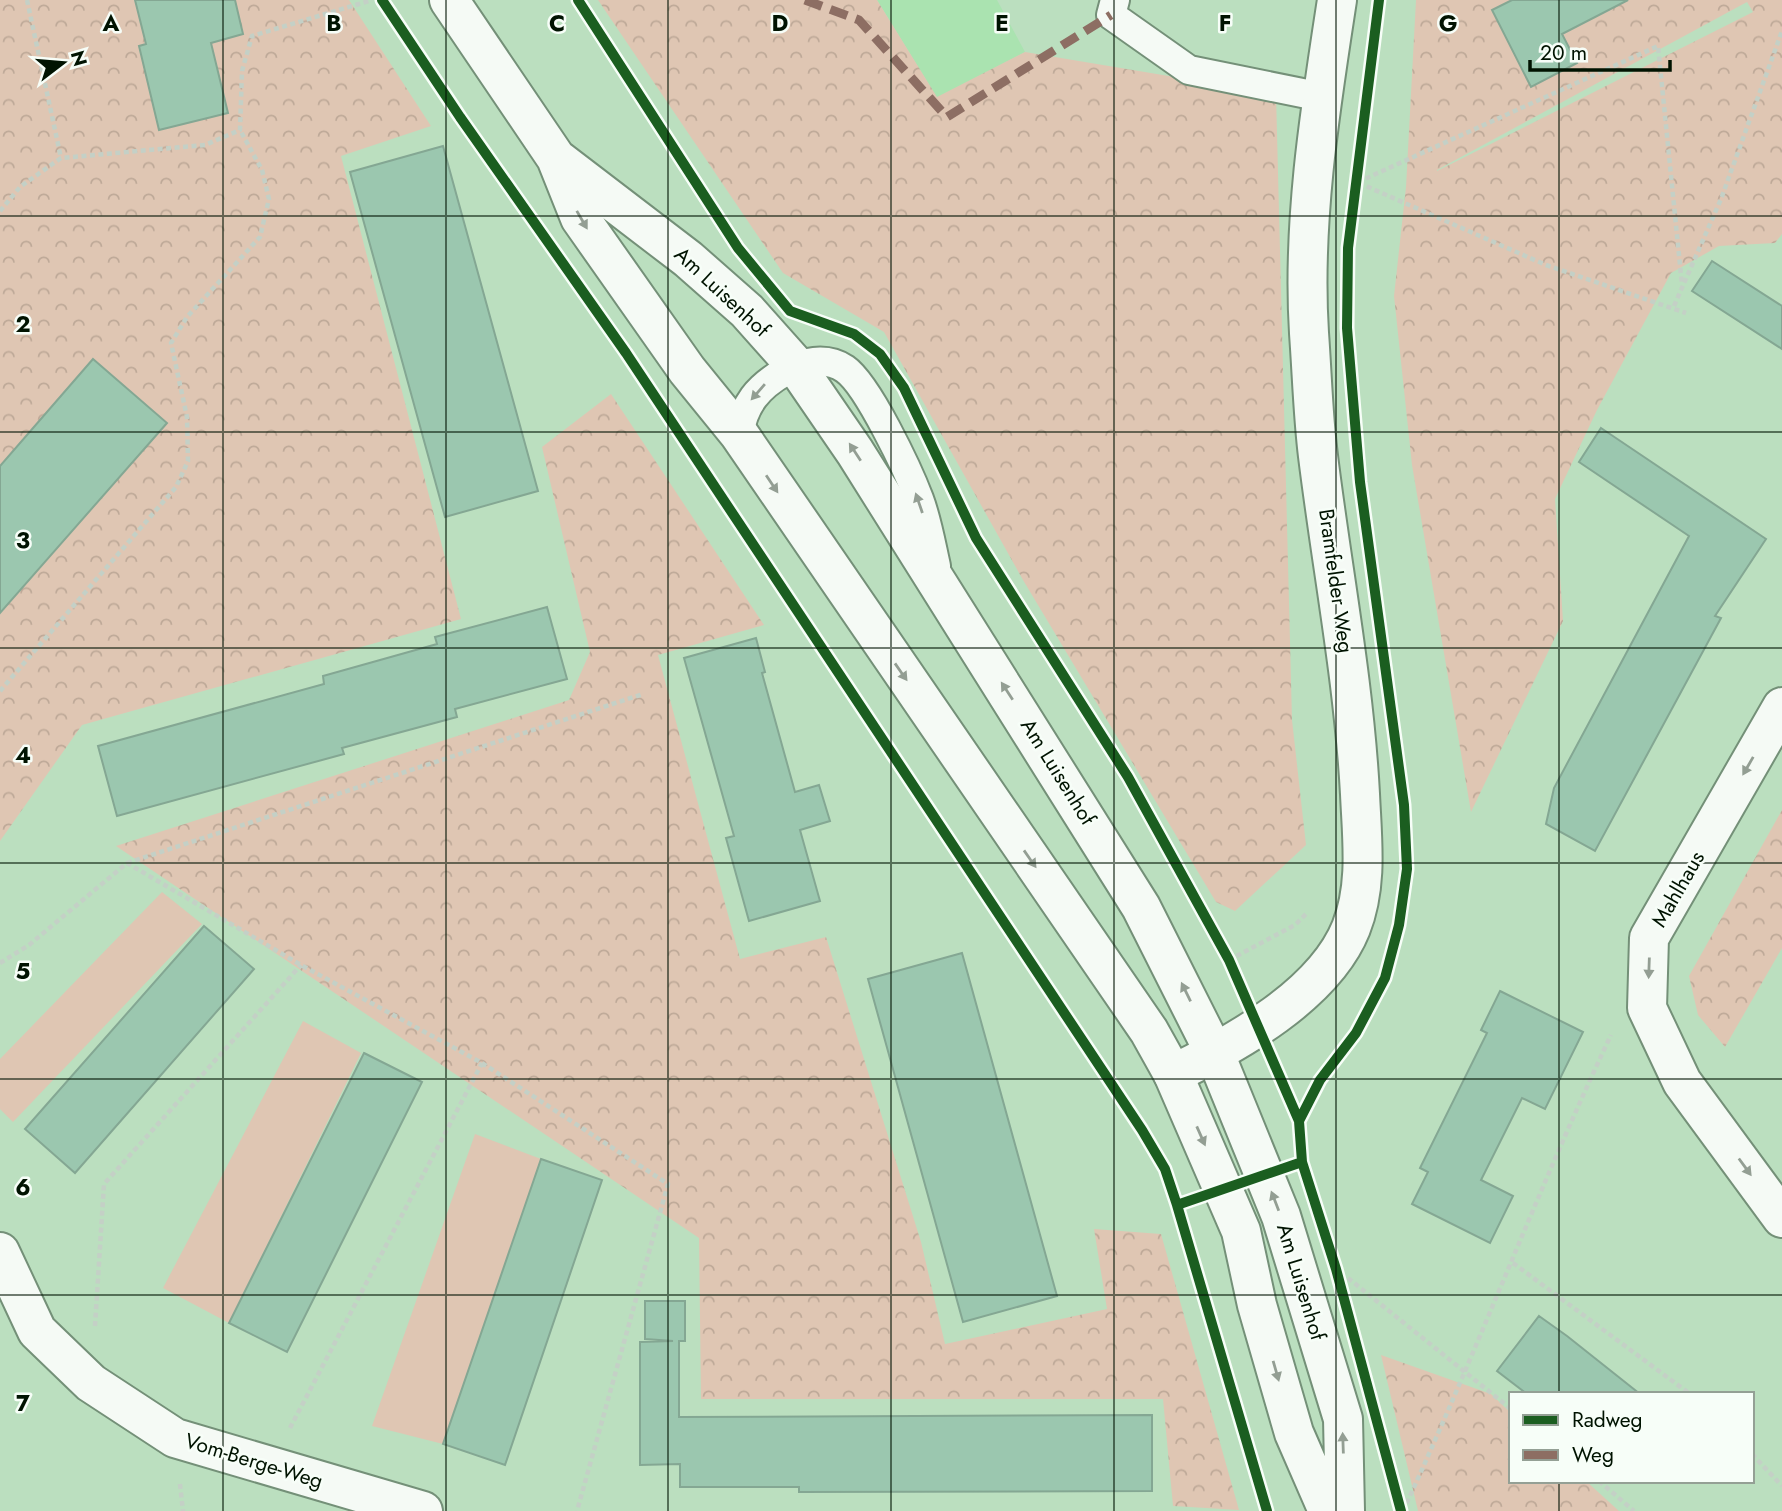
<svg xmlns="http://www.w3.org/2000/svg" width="1782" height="1511" font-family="Jost,sans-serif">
<defs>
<pattern id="park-crowns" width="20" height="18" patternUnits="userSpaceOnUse" patternTransform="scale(1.75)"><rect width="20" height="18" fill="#dfc6b3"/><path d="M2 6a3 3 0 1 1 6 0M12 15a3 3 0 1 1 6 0" fill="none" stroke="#bea998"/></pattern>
</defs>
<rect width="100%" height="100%" fill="#bbdfbf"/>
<path fill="#aae3b0" d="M877 0H997L1025 52 937 98Z"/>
<path fill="url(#park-crowns)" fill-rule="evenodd" d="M0 0H349L431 126 341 156 461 619 82 725 0 841Z
M598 0H877L937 97 1025 52 1276 94 1292 720 1306 845 1235 911 1216 902 1023 580 884 332 783 273Z
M1416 0H1782V234L1775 243 1719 246 1671 273 1597 410 1555 499 1563 621 1471 812 1412 465 1394 296 1406 187ZM1747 2 1753 12 1437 171V170Z
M611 394 764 625 658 655 740 959 826 937 921 1242 945 1344 1107 1309 1094 1229 1161 1234 1239 1510 1173 1506 1163 1399H701L699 1238 116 846 569 700 590 652 542 447Z
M1782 810V948L1725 1047 1698 1015 1689 976Z
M1381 1355 1491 1394 1511 1413V1481H1586L1619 1511H1418Z"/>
<path fill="#dfc6b3" d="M162 892 202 924 13 1122 0 1109V1059Z
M303 1021 361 1053 229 1323 163 1288Z
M475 1134 541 1159 443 1444 372 1426Z"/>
<path fill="#9bc7af" stroke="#84a793" stroke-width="2" d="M135 0H235L243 34 211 43 228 113 159 130 139 46 146 44Z
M1512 0H1628L1562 34 1577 63 1531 87 1492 10Z
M443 146 538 491 445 517 350 172Z
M1712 261 1782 306V349L1692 291Z
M93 359 167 423 0 613V466Z
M1601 428 1766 539 1715 616 1721 618 1595 851 1546 824 1554 788 1689 536 1579 462Z
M547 607 567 679 455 709 457 717 342 748 344 754 117 816 98 746 324 684 323 676 437 644 435 637Z
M756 638 765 672 762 673 795 792 819 785 830 821 800 830 820 901 749 921 726 838 734 836 684 658Z
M204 926 254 969 75 1173 25 1129Z
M962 953 1057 1296 963 1322 868 979Z
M1500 991 1583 1032 1545 1109 1522 1098 1481 1180 1513 1196 1490 1243 1412 1204 1428 1172 1420 1168 1487 1033 1481 1030Z
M364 1053 422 1082 287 1352 229 1323Z
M541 1159 602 1180 505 1465 443 1444Z
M645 1301H685V1341H679V1417L1152 1415V1491L799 1492V1487H680V1464L640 1465V1342L673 1341 645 1339Z
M1539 1316 1567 1336 1640 1394H1527L1497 1371Z"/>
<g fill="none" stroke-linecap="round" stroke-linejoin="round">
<g stroke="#749078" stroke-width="32">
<path id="lane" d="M1115 0 1111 15 1189 70 1322 97
M739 434C744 404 758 387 784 372 802 362 826 356 845 369 868 385 908 470 919 499 927 520 931 544 936 566"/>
</g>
<g stroke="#749078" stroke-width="42">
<path id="street" d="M1782 707 1649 938 1647 1008 1682 1082 1782 1218
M1173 1074C1235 1044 1324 995 1351 928 1368 885 1362 839 1360 794 1354 681 1332 569 1318 456 1313 415 1312 374 1309 333 1302 222 1320 110 1337 0
M0 1252 37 1331 91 1383 175 1438 423 1511"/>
</g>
<g stroke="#749078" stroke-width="42">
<path id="secondary" d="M449 0 556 158 580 218 687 370 739 434 1149 1031 1173 1074 1241 1231 1257 1305 1294 1433 1328 1511
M556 158 688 259 747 311 796 366 855 452 1141 907 1215 1054 1281 1216 1343 1419 1345 1511"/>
</g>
<path stroke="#c4d0c6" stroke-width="4.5" stroke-dasharray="5 3.5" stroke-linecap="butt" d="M27 0 61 158
M1358 182 1658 46 1682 285
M1359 183 1546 265 1686 313
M0 211 20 187 61 158 205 145 240 130 242 71 252 36 372 0
M1674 306 1721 199 1782 31
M0 691 176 487 188 461 187 417 171 343 187 317 260 237 269 199 262 170 240 130
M127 863 643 694
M1229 960 1295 925 1306 914
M0 963 29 945 127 863 301 965 482 1063 668 1184 577 1511
M1513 1263 1690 1394
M1348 1278 1511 1409
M95 1326 104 1184 301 965
M290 1428 482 1063
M1752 1454 1782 1486
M1599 1481 1634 1511
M180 1484 183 1511
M1403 1511C1476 1354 1537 1191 1611 1035"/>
<use href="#lane" stroke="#f5faf5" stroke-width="28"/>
<use href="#street" stroke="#f5faf5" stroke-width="38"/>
<use href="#secondary" stroke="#f5faf5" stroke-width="38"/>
<path stroke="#8d6e63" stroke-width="9" stroke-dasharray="18 9" stroke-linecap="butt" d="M805 0 859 20 947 117 1111 15"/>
<g stroke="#f7fef8" stroke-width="15">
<path id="cycleway" d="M382 0 460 117 626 353 1142 1130 1165 1169 1177 1205 1267 1511
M578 0 738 248 790 311 854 334 880 354 904 388 976 538 1128 777 1229 960 1299 1121 1302 1162 1336 1269 1401 1511
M1299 1121 1320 1080 1356 1033 1385 978 1399 925 1407 869 1404 805 1360 482 1347 328 1348 248 1379 0
M1177 1205 1302 1162"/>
</g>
<use href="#cycleway" stroke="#1b5e20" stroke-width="10"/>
</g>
<defs><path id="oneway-solid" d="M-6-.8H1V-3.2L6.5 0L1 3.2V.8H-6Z" transform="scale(1.75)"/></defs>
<g fill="#939e93">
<use href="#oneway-solid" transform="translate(582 220) rotate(60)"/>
<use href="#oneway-solid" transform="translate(758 392) rotate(131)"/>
<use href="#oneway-solid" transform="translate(855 452) rotate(-123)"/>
<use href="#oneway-solid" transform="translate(772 484) rotate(56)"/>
<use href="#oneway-solid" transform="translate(919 503) rotate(-109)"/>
<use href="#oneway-solid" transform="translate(901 672) rotate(55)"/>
<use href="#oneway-solid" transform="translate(1007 691) rotate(-123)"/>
<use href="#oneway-solid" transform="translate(1748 766) rotate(120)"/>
<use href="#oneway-solid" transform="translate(1030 859) rotate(55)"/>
<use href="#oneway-solid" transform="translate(1649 968) rotate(92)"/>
<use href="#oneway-solid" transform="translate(1186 992) rotate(-116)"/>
<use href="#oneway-solid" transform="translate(1201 1136) rotate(66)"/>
<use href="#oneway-solid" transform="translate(1745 1167) rotate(54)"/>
<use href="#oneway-solid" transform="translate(1275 1201) rotate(-111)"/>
<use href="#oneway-solid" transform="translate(1276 1371) rotate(74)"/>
<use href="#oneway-solid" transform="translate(1343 1443) rotate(-92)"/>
</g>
<path fill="none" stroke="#001301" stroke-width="2" stroke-opacity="0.55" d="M223 0V1511M446 0V1511M668 0V1511M891 0V1511M1114 0V1511M1336 0V1511M1559 0V1394M0 216H1782M0 432H1782M0 648H1782M0 863H1782M0 1079H1782M0 1295H1782M1559 1481V1511"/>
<g text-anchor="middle" stroke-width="5" stroke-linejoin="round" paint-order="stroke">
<g font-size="21" fill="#001301" stroke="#f7fef8">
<text transform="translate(722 292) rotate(43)" y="7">Am Luisenhof</text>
<text transform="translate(1336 581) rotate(82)" y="7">Bramfelder Weg</text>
<text transform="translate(1058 772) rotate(58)" y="7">Am Luisenhof</text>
<text transform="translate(1678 889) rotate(-60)" y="7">Mahlhaus</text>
<text transform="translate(1301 1282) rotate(73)" y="7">Am Luisenhof</text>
<text transform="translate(254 1461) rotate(17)" y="7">Vom-Berge-Weg</text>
</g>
</g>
<g font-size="23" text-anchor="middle" font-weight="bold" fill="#001301" stroke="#f7fef8" stroke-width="5" stroke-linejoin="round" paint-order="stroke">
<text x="111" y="31">A</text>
<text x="334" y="31">B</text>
<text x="557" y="31">C</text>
<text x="780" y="31">D</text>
<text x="1002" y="31">E</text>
<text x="1225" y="31">F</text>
<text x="1448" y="31">G</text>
<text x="23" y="332">2</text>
<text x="23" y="548">3</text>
<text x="23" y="763">4</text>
<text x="23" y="979">5</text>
<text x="23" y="1195">6</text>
<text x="23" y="1411">7</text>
</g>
<rect x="1509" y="1392" width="245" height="91" fill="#f7fef8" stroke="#94a095" stroke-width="2"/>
<rect x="1523" y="1415" width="35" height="10" fill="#1b5e20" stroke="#94a095" stroke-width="2"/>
<text x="1572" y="1427" font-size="21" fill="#001301">Radweg</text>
<rect x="1523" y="1450" width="35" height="10" fill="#8d6e63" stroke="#94a095" stroke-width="2"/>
<text x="1572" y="1462" font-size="21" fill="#001301">Weg</text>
<g transform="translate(63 63) rotate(74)" stroke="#f7fef8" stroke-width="5" paint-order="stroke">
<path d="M0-5L12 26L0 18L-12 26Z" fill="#001301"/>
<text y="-10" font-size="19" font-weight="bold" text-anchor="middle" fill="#001301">N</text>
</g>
<path d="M1530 60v10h140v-10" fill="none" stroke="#001301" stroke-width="3.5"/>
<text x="1540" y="60" font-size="21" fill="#001301" stroke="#f7fef8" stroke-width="5" paint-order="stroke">20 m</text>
</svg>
